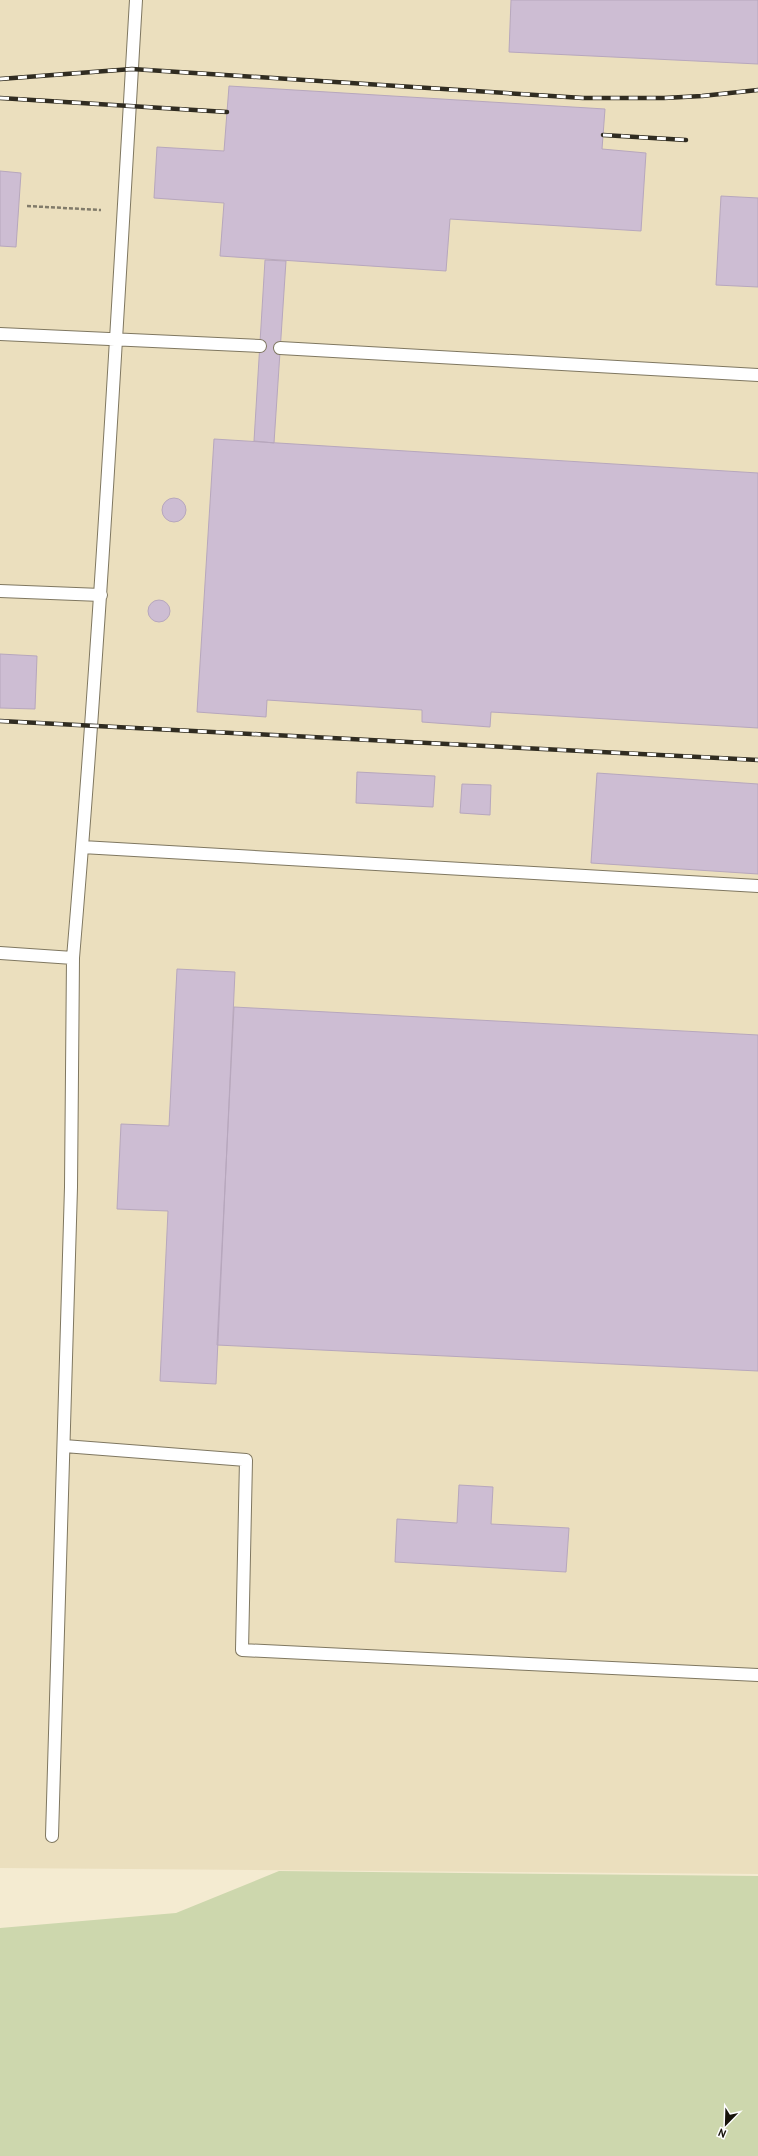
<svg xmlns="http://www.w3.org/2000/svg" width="758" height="2156" font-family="'PT Sans',sans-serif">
<rect width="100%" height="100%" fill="#f4ebd1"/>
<path fill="#ebdfbe" d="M0 0H758V1874L0 1868Z"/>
<path fill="#cdd7ad" d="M279 1871 758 1876V2156H0V1928L176 1913Z"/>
<path fill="#cdbdd3" stroke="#b7a7bd" d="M511 0H758V64L509 52Z
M229 86 605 109 602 149 646 153 641 231 450 219 446 271 220 256 224 203 154 198 157 147 224 151Z
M0 171 21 173 16 247 0 246Z
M721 196 758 198V287L716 285Z
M265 260 286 261 274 443 254 441Z
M214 439 758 473V728L491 712 490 727 422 722V710L267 700 266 717 197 712Z
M162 510a12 12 0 1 1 24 0a12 12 0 1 1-24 0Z
M148 611a11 11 0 1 1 22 0a11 11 0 1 1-22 0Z
M0 654 37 656 35 709 0 708Z
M357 772 435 776 433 807 356 803Z
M597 773 758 784V874L591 863Z
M462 784 491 785 490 815 460 813Z
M177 969 235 972 216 1384 160 1381 168 1211 117 1209 121 1124 169 1126Z
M234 1007 758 1035V1371L217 1345Z
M459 1485 493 1487 491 1524 569 1528 566 1572 395 1562 397 1519 457 1523Z"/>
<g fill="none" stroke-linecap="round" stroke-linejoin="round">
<g stroke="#7f7760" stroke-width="14">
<path id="lane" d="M0 334 260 346
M280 348 758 375
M0 591 101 595
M82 847 758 886
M0 953 73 958C100 639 117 320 136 0
M64 1446 246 1460 242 1650 758 1675
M52 1836 71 1187 73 958"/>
</g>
<path stroke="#817b6a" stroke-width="2.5" stroke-dasharray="4 2" stroke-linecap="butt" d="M27 206 101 210"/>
<use href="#lane" stroke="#fff" stroke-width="12"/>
<g stroke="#302c21" stroke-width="4.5">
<path id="rail" d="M0 79 132 69 583 98H664L702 96 758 90
M0 98 227 112
M603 135 686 140
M0 721 758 760"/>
</g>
<use href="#rail" stroke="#fff" stroke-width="3" stroke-dasharray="9" stroke-linecap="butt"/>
</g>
<g transform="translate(726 2124) rotate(203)" stroke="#ffffff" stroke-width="3" paint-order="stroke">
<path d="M0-3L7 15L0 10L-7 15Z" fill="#17140b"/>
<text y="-6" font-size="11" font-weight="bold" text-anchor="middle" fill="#17140b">N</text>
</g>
</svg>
